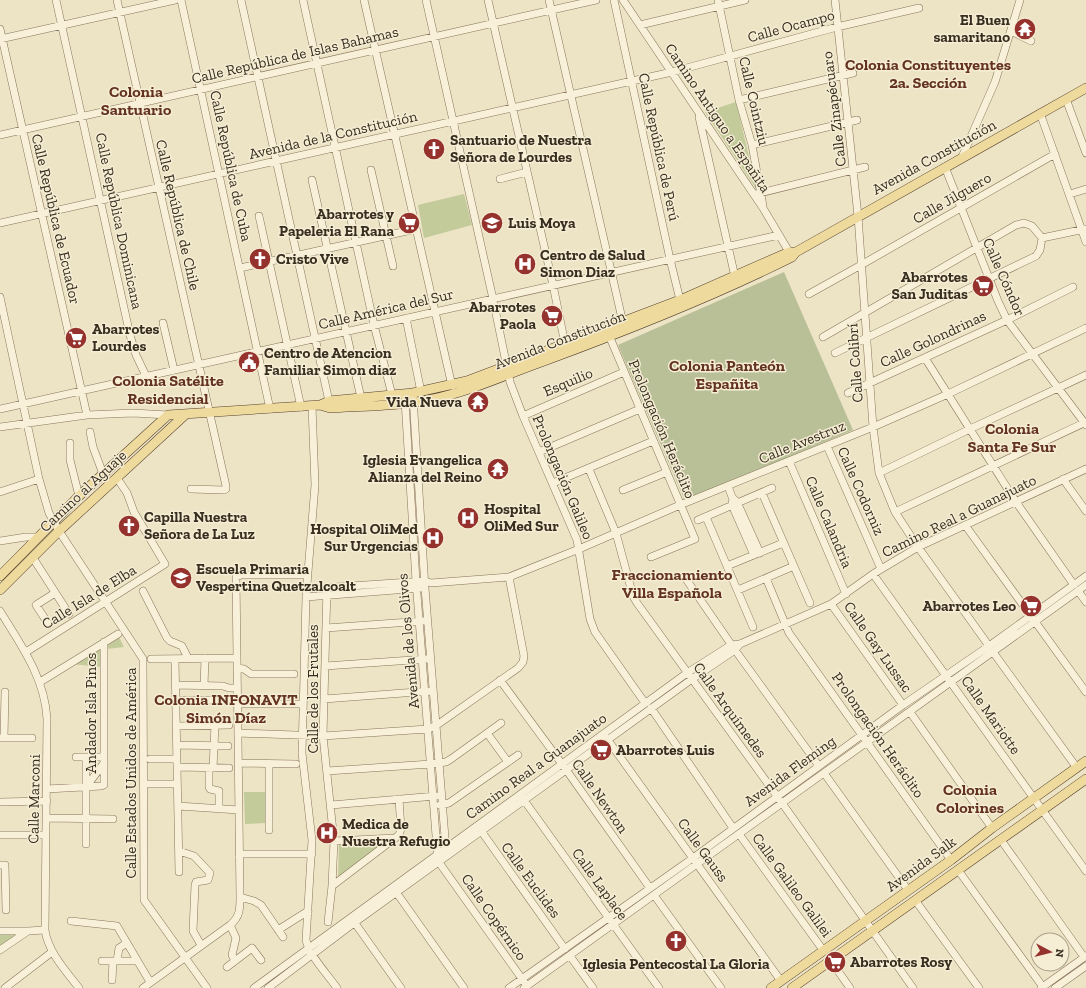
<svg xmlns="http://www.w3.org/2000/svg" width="1086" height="988" font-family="'Zilla Slab',serif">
<rect width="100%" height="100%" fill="#ede3c5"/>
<path fill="#c2cb99" d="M736 102 757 190 705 112Z
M464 194 472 225 424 238 418 205Z
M119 637 124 647 107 649 108 644Z
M102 648V667L71 664Z
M244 792H267V823L245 824Z
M385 842 338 878 339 845Z
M0 932H22L0 948Z"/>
<path fill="#b9c098" d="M784 272 853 430 685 501 618 345Z"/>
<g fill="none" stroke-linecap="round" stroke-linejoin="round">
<g stroke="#88755c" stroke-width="8">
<path id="minor" d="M56 0 130 335 136 355 146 376
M117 0 226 486V489L224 490 191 489
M181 0 270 409
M241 0 330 406
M303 0 374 325 392 395
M364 0 452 386
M426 0 493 299 510 382 523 416 577 540 590 619 595 632 645 703
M488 0 553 285 565 344
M549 0 623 323
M614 0 670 259 680 300
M623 0 763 208 791 255
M718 0 739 100 752 145 763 206
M835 0 858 216 873 427 879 473 895 512 918 547 989 646
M640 25 745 0
M0 29 87 415
M1011 31 1031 41
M0 39 175 0
M1066 99 1086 153
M739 100 853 73
M1040 113 1086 242
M699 117 735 277
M0 135 596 0
M752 145 857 120
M962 157 995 82 1020 0
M945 167 998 301 1007 320 1086 425
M371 170 393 266
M500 179 527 172
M312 180 361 398
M756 194 865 167
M1070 194 1086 189
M259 216 301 407
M0 223 672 72 837 27 919 8
M1042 238 1085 229
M240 268 416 229
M809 294 861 265 1055 154
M0 297 39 479 49 513 59 531 143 659 144 900 207 988
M406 318 421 392
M163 323 174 370
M608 333 695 539 651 557
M823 337 1016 225 1024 223 1032 226 1042 238 1040 250 1036 256 835 353
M925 358 1016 502 1074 585
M848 393 1007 320 1073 287
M413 397 425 588 446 850
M405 400 416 581 438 861 525 983
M312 406 315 485 306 597 302 753 312 840 306 940C309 955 328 975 337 988
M0 409 779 235
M523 416 624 372
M0 427 87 415 133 413 168 415
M90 432 93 447 103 474
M70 443V460L79 496
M827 446 881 569
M539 452 640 409
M789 461 846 594
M589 469 616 533 633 596 637 603 782 803 913 988
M879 473 970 429 1086 375
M1063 479 1086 511
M553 483 653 441
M728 486 732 497 737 502 760 553
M623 490 667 472
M0 492 39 479
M762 493 810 603
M732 502V505L754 555
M895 512 1086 422
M706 517 753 627
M698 520 772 488
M965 525 1086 692
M0 541 26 537H37
M33 558 69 614
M727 566 783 543
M873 574 1086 871
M766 578 789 633 951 860
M686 579 735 650 819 766
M327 587 323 736 334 841 332 886 328 922
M306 589 425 581 431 583 509 577 579 549 680 505 873 427 948 394 1086 328
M738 590 794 566
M143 591 167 638 170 641 182 646 188 658
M1078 591 1086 602
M306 597 421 588
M831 604 903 705
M0 611C21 645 45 678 47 719L45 930C48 952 66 971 79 988
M49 625 36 605 55 593
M326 628 424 621
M26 652 165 564 134 512 127 493 117 478
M993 652 1077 768
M151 659 237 658
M175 659 179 872
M325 666 427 659
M237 668 244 669 251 674H294
M500 680 562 764 650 888
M40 682 118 634
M176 685 223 686 229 688H237
M204 686 205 658
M324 699 430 691
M176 700H237
M237 704H303
M651 708 733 828
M910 712 992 828
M177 726 229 725
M238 733 323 736 428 729 437 725 518 668 523 662 524 656 509 577
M487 733 508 762
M605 736 781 981
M0 738H32
M4 738 5 692
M177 745 228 746
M76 757H104
M86 757V844
M150 759H177
M238 763 296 764
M177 767 229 768
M209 768V787L210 789 219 791V809
M213 768 215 725
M327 771 431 764 446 762 451 759 501 723
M824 773 908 890
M144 784H177
M86 787 104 763
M47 789 101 786 104 785V642
M521 796 659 988
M0 802 47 801
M331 805 436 796
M440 805 449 803 518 755
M178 806 239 810
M47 818 113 819
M479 828 565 949
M269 830V764
M739 834 823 950
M0 835H46
M1001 840 1084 957
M334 841 395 838
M179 851 194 856 210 873 208 880 196 882 195 885 193 931 201 945
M239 854H312
M0 865H5L6 910
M958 870 1043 987
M332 886 399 835 401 829 399 799
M396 892 464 988
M654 895 721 988
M240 897 254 901 261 905 283 937
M915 900 979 988
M352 919 401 988
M71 921 117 926 150 982
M230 925 236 938 232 955 235 961
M278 930 308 911
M0 931H28
M0 950 28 931 45 930
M570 956 593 988
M102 961H137
M117 961 119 948 127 943
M831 961 850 988
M227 967 252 948 261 960
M112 980 113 961
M5 988 52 952
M143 988 230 925C240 917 240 909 240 897L236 577 241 575H307
M254 988 687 673 731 645 740 644 831 604 873 574 918 547 1086 469
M268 988 354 923 692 679 735 650 740 644
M509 988 693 858 903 705 989 646 1086 576
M524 988 1086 585
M1041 988 1086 956
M1055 988 1086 966"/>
</g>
<g stroke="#554330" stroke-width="10">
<path id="major" d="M320 405 330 408C364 406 400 406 433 399 471 391 507 374 544 361 628 330 712 297 792 257L796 252
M0 576 79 496 168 415 320 405 329 401 413 393 467 381 680 300 789 252H796L1086 88
M0 590 59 531 186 414
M771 988 951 860 992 828 1086 761
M792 988 1086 779"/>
</g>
<use href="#minor" stroke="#f8f0d8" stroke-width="7"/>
<use href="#major" stroke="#efda9e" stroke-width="9"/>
</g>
<defs>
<g id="temple-disc" transform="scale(1.15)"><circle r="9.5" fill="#95322d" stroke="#f5edd4"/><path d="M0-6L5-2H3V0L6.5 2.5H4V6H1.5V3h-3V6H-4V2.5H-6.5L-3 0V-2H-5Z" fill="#fff"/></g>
<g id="church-disc" transform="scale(1.15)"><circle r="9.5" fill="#95322d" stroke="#f5edd4"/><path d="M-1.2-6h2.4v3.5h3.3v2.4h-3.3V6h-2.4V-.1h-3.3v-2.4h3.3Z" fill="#fff"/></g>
<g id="supermarket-disc" transform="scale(1.15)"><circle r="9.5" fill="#95322d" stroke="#f5edd4"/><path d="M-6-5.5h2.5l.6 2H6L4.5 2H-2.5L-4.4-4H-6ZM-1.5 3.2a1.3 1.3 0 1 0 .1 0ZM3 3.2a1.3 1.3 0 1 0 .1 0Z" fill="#fff"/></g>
<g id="school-disc" transform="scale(1.15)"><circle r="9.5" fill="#95322d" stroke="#f5edd4"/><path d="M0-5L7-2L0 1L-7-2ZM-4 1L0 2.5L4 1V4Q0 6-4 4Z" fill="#fff"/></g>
<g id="hospital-disc" transform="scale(1.15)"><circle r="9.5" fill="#95322d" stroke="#f5edd4"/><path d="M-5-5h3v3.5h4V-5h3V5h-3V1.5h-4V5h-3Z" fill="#fff"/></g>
<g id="civic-disc" transform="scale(1.15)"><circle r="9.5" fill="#95322d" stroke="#f5edd4"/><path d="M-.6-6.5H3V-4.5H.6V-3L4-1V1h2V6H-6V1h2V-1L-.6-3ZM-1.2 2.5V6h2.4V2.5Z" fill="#fff"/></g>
</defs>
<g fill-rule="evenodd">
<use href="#temple-disc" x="1025" y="29"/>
<use href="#church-disc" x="434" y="149"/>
<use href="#supermarket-disc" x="409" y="223"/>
<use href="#school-disc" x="492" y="223"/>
<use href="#church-disc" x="260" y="259"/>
<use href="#hospital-disc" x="525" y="264"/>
<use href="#supermarket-disc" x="983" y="286"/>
<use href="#supermarket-disc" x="552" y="316"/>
<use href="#supermarket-disc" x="76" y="338"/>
<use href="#civic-disc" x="249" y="362"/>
<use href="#temple-disc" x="478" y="402"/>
<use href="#temple-disc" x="498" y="469"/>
<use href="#hospital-disc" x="468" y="518"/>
<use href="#church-disc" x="129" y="526"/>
<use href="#hospital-disc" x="433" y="538"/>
<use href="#school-disc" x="181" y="578"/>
<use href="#supermarket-disc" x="1031" y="606"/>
<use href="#supermarket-disc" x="601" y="750"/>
<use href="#hospital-disc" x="327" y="833"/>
<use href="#church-disc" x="676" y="941"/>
<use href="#supermarket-disc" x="835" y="962"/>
</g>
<g text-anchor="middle" stroke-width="3" stroke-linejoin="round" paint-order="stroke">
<g font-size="15" font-weight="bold" fill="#382d1f" stroke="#f5edd4" text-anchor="start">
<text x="1010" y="25" text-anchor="end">El Buen<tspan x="1010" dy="17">samaritano</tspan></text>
<text x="450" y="145">Santuario de Nuestra<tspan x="450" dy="17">Señora de Lourdes</tspan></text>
<text x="394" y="219" text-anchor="end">Abarrotes y<tspan x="394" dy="17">Papeleria El Rana</tspan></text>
<text x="508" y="228">Luis Moya</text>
<text x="540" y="260">Centro de Salud<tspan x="540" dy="17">Simon Diaz</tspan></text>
<text x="276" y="264">Cristo Vive</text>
<text x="968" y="282" text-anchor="end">Abarrotes<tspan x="968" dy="17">San Juditas</tspan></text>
<text x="536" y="312" text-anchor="end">Abarrotes<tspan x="536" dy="17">Paola</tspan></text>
<text x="92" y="334">Abarrotes<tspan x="92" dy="17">Lourdes</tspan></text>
<text x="264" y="358">Centro de Atencion<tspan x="264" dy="17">Familiar Simon diaz</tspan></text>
<text x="462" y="407" text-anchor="end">Vida Nueva</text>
<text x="482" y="465" text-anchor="end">Iglesia Evangelica<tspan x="482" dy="17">Alianza del Reino</tspan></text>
<text x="484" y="514">Hospital<tspan x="484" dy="17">OliMed Sur</tspan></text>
<text x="144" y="522">Capilla Nuestra<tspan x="144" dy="17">Señora de La Luz</tspan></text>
<text x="418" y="534" text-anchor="end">Hospital OliMed<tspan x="418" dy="17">Sur Urgencias</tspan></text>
<text x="196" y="574">Escuela Primaria<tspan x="196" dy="17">Vespertina Quetzalcoalt</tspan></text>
<text x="1016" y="611" text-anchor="end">Abarrotes Leo</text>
<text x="616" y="755">Abarrotes Luis</text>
<text x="342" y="829">Medica de<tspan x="342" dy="17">Nuestra Refugio</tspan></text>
<text x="850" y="967">Abarrotes Rosy</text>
<text x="676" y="969" text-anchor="middle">Iglesia Pentecostal La Gloria</text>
</g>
<g font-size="15" fill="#382d1f" stroke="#f5edd4">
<text transform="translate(791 26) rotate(-15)" y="5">Calle Ocampo</text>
<text transform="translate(295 55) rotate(-13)" y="5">Calle República de Islas Bahamas</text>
<text transform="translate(754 101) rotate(77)" y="5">Calle Cointziu</text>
<text transform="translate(834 109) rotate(-97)" y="5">Calle Zinapécuaro</text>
<text transform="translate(718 118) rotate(56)" y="5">Camino Antiguo a Españita</text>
<text transform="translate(333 135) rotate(-13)" y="5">Avenida de la Constitución</text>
<text transform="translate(659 147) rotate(78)" y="5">Calle República de Perú</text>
<text transform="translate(934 157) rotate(-29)" y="5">Avenida Constitución</text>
<text transform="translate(231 166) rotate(78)" y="5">Calle República de Cuba</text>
<text transform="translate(952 198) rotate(-30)" y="5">Calle Jilguero</text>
<text transform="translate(178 215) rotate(77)" y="5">Calle República de Chile</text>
<text transform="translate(56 219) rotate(77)" y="5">Calle República de Ecuador</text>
<text transform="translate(119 221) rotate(78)" y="5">Calle República Dominicana</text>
<text transform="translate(1004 277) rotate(66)" y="5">Calle Cóndor</text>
<text transform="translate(386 309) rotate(-13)" y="5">Calle América del Sur</text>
<text transform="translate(933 339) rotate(-25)" y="5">Calle Golondrinas</text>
<text transform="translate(560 340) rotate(-21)" y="5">Avenida Constitución</text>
<text transform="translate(855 363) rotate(-94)" y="5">Calle Colibrí</text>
<text transform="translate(568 382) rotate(-23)" y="5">Esquilio</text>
<text transform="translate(662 429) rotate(67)" y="5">Prolongación Heráclito</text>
<text transform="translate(802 442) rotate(-22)" y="5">Calle Avestruz</text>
<text transform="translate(563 477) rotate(67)" y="5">Prolongación Galileo</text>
<text transform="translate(83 491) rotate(-43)" y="5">Camino al Aguaje</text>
<text transform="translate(861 491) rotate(66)" y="5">Calle Codorniz</text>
<text transform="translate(959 516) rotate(-26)" y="5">Camino Real a Guanajuato</text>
<text transform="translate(829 522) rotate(67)" y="5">Calle Calandria</text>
<text transform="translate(89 597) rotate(-32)" y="5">Calle Isla de Elba</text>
<text transform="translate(408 641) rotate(-95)" y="5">Avenida de los Olivos</text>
<text transform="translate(878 647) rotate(55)" y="5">Calle Gay Lussac</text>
<text transform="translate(313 689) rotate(-90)" y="5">Calle de los Frutales</text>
<text transform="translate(730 710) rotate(54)" y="5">Calle Arquímedes</text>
<text transform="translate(91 713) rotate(-90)" y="5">Andador Isla Pinos</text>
<text transform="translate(991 715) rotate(55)" y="5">Calle Mariotte</text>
<text transform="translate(878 735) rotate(55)" y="5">Prolongación Heráclito</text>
<text transform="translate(536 766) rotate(-36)" y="5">Camino Real a Guanajuato</text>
<text transform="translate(790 771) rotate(-36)" y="5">Avenida Fleming</text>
<text transform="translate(131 773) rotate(-90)" y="5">Calle Estados Unidos de América</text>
<text transform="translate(600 796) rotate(55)" y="5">Calle Newton</text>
<text transform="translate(34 799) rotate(-89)" y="5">Calle Marconi</text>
<text transform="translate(703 850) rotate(54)" y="5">Calle Gauss</text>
<text transform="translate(921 864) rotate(-36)" y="5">Avenida Salk</text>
<text transform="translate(531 880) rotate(54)" y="5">Calle Euclides</text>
<text transform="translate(600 884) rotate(54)" y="5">Calle Laplace</text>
<text transform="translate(792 885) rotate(54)" y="5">Calle Galileo Galilei</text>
<text transform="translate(494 917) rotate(55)" y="5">Calle Copérnico</text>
</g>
<g font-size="16" font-weight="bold" fill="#633220" stroke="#f5edd4">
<text x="928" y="70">Colonia Constituyentes<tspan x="928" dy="18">2a. Sección</tspan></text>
<text x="136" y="97">Colonia<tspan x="136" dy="18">Santuario</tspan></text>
<text x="727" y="371">Colonia Panteón<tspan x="727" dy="18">Españita</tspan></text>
<text x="168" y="386">Colonia Satélite<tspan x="168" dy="18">Residencial</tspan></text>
<text x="1012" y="434">Colonia<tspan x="1012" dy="18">Santa Fe Sur</tspan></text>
<text x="672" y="580">Fraccionamiento<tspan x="672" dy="18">Villa Española</tspan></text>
<text x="226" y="705">Colonia INFONAVIT<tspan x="226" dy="18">Simón Díaz</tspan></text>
<text x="970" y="795">Colonia<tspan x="970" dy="18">Colorines</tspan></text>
</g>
</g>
<g transform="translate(1050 952) rotate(97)"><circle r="19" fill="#f5edd4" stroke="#a9a08c"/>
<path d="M0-3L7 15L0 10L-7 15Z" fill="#95322d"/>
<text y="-6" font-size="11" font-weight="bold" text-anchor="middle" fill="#382d1f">N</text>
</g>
</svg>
